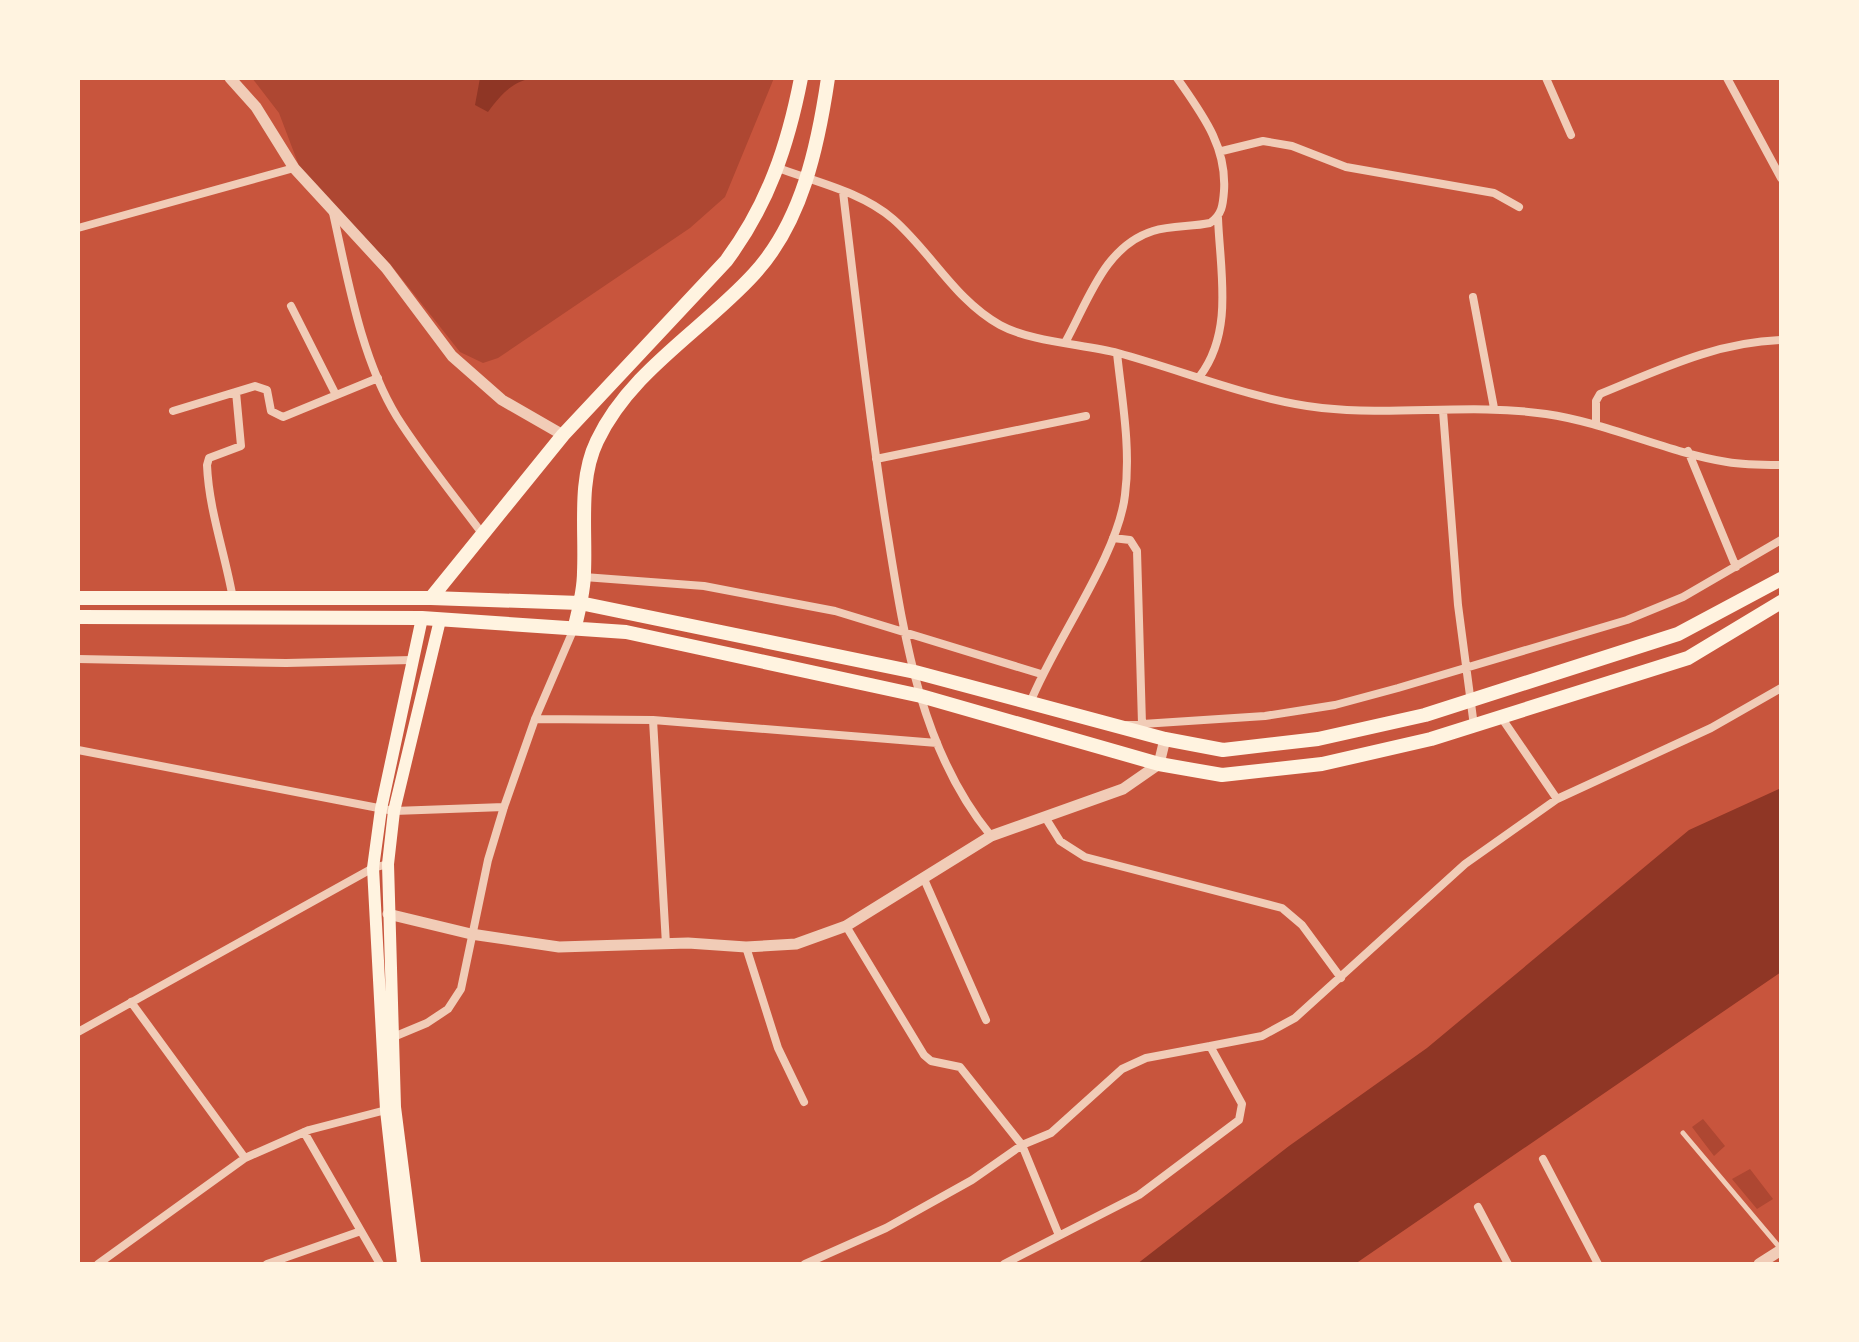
<svg xmlns="http://www.w3.org/2000/svg" width="1859" height="1342" font-family="Signika,sans-serif">
<rect width="100%" height="100%" fill="#c8553d"/>
<path fill="#ae4732" d="M252 78H774L725 197 690 228 498 358 483 363 460 352 391 265 301 171 279 113Z
M1703 1119 1725 1146 1714 1156 1692 1127Z
M1750 1169 1773 1199 1757 1209 1732 1179Z"/>
<path fill="#8f3625" d="M480 78H532C510 83 501 95 488 112L475 105Z
M1781 788V972L1355 1264H1137L1289 1146 1427 1048 1689 830Z"/>
<g fill="none" stroke-linecap="round" stroke-linejoin="round">
<path stroke="#f1ccb7" stroke-width="5" d="M1683 1133 1780 1248"/>
<path stroke="#f1ccb7" stroke-width="8" d="M1546 78 1571 135
M1727 78 1781 178
M1222 151 1263 141 1292 146 1346 167 1494 193 1519 207
M778 168C816 182 862 192 893 219 931 252 955 300 1000 325 1031 342 1083 344 1118 353 1185 371 1252 400 1322 408 1397 416 1472 403 1546 414 1608 423 1665 452 1727 462 1744 465 1764 465 1781 465
M843 192C856 300 868 409 885 518 903 629 918 747 991 836
M333 213C348 280 361 358 397 417 423 458 455 497 484 536
M78 228 294 168
M1473 297 1494 408
M291 306 336 395
M1066 341C1089 299 1105 246 1153 231 1171 225 1191 227 1210 223 1222 215 1223 205 1224 191 1227 146 1202 114 1177 78
M1200 376C1234 331 1220 271 1218 218
M173 411 255 386 267 390 271 411 283 417 378 378
M1443 411 1458 605 1474 726
M1596 423V401L1600 394C1659 370 1716 342 1781 340
M1688 451 1736 567
M876 459 1086 416
M1113 538 1130 540 1137 551 1142 724
M584 577 704 586 835 611 1041 674
M233 599C225 553 209 511 207 465L209 458 241 446 236 392
M78 659 286 663 412 660
M1030 703C1054 642 1118 556 1125 495 1131 448 1122 400 1117 353
M1501 717 1557 799
M535 719 653 720 937 743
M653 720 666 944
M1127 725 1265 716 1335 705 1398 688 1627 620 1683 597 1781 540
M78 750 394 811 504 807
M1045 817 1060 841 1085 857 1282 908 1302 925 1341 978
M924 879 986 1020
M846 926 924 1055 931 1061 960 1067 1022 1145 1058 1233
M746 947 778 1048 804 1102
M131 1002 245 1158
M78 1032 373 868 388 864
M391 1038 427 1023 448 1009 461 989 488 860 504 807 535 719 575 626
M304 1132 380 1264
M1543 1159 1598 1264
M1478 1207 1508 1264
M98 1264 245 1158 309 1130 386 1110
M267 1264 361 1231
M805 1264 886 1228 972 1180 1022 1145 1051 1133 1122 1069 1146 1058 1210 1046
M1004 1264 1139 1195 1239 1120 1242 1104 1210 1046 1262 1036 1295 1018 1465 864 1557 799 1711 728 1781 688"/>
<path stroke="#f1ccb7" stroke-width="11" d="M230 78 256 107 294 168 386 268 452 356 502 400 563 435
M388 914 471 934 559 947 688 943 746 947 796 944 846 926 991 836 1123 789 1159 764 1165 739
M1759 1264 1781 1250"/>
<path stroke="#fff3e0" stroke-width="12" d="M403 1264 386 1110 373 868 381 809 422 618
M415 1264 395 1107 388 864 394 811 440 620"/>
<path stroke="#fff3e0" stroke-width="14" d="M78 598H431L580 603 915 672 1165 739 1223 750 1318 739 1425 715 1678 634 1781 579
M431 598 563 435 726 261C768 205 788 145 801 78
M78 617 422 618 626 632 921 696 1159 764 1222 775 1322 764 1431 739 1688 658 1781 602
M575 626C579 609 584 591 584 572 586 530 578 480 597 441 630 371 703 330 754 274 802 222 818 146 828 78"/>
</g>
<rect width="1859" height="1342" fill="none" stroke="#fff3e0" stroke-width="160"/>
</svg>
